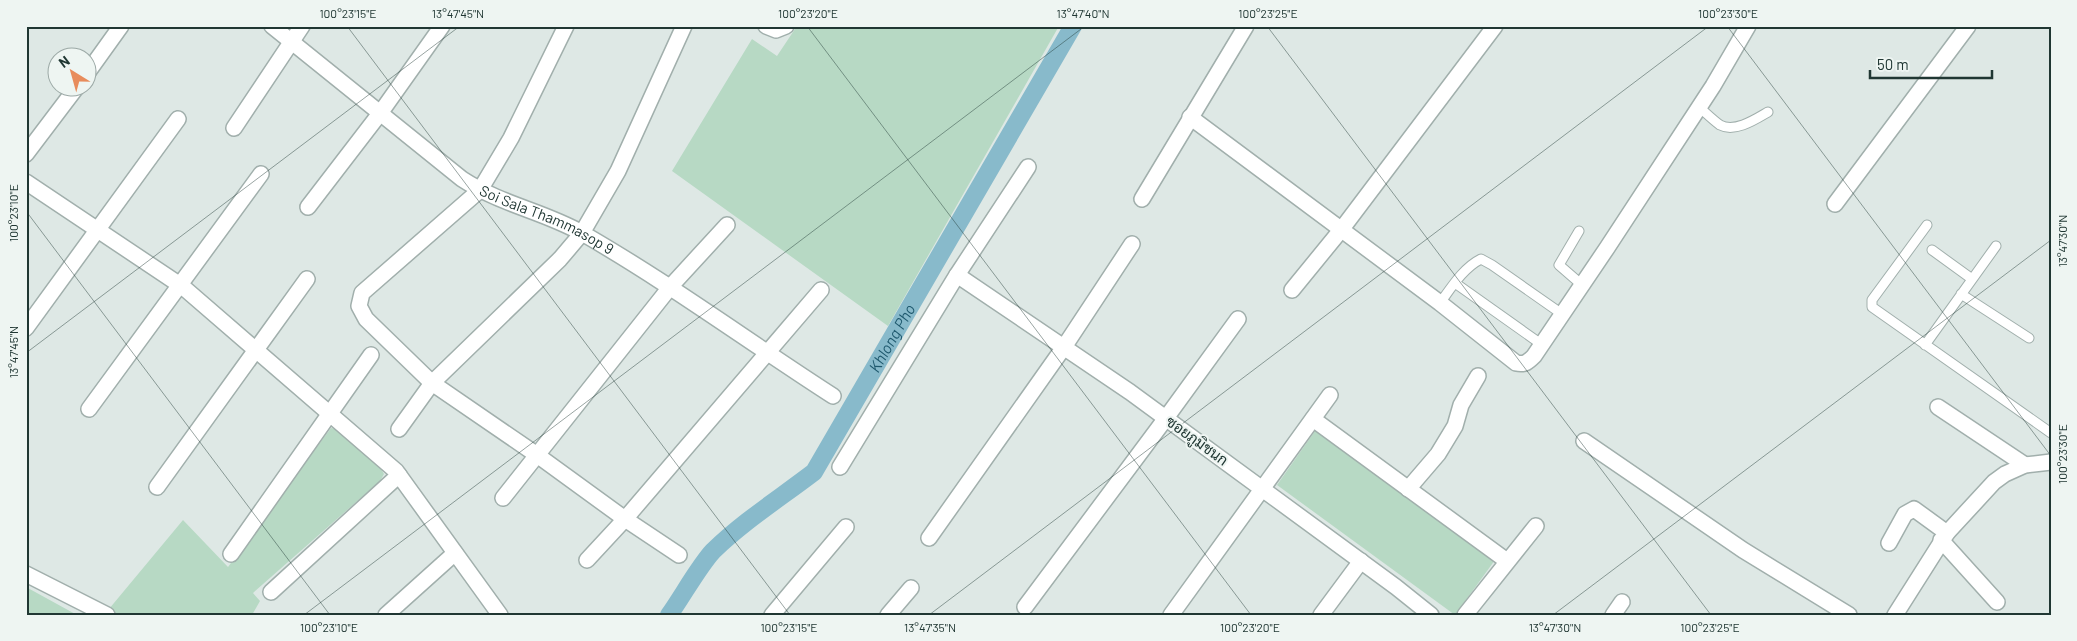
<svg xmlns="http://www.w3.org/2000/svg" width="2077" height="641" font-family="Barlow,Sarabun,sans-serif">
<rect width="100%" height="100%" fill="#dee8e5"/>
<path fill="#b7d9c4" d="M797 26H1059L888 326 672 171 752 39 777 56Z
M331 428 341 430 380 467 384 474 380 481 253 593 260 601 252 615H104L183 520 228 567Z
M1315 431 1495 560 1455 615 1277 485Z
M26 587 77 615H26Z"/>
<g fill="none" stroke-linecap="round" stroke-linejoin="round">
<path stroke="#88bacb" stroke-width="18" id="s1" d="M669 615C682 597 699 566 713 551 744 521 780 498 814 472L1073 26"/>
<g stroke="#a1afac" stroke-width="11">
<path id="service" d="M1699 107C1706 113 1713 120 1720 125 1735 133 1756 119 1768 112
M1927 225 1872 300V307L2051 433
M1579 231 1559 265 1582 285
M1932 250 1972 279
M1455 283 1541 344
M1961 294 2029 338
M1440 303C1451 288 1463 268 1481 259L1492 265 1562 314
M1925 345 1996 246"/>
</g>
<g stroke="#a1afac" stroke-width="18">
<g id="minor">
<path id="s2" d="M272 26 462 179C502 205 543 211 582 233 669 283 749 342 833 396"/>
<path d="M566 26 511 138 480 190 362 293 359 306 366 319 432 383 537 455 625 519 679 555"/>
<path d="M766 26 776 30 786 26"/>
<path d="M88 72 121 26"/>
<path d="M1190 117 1440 303 1516 363C1525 365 1528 362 1534 356L1607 248 1713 86 1748 26"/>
<path d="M234 128 302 26"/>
<path d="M26 154 76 88"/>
<path d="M26 182 183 287 396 471 500 615"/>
<path d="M1142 199 1246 26"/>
<path d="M1835 204 1968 26"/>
<path d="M308 207 381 112 442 26"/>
<path d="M957 275 1130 392 1396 587 1431 615"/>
<path d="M1292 290 1341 230 1495 26"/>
<path d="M26 328 178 119"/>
<path d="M1938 407 2025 465"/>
<path d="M89 409 261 174"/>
<path d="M1313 419 1507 561"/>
<path d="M399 429 432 383 560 259 582 233 618 171 684 26"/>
<path d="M1584 441 1743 550 1849 615"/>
<path d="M840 467 957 275 1028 167"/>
<path d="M157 487 307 279"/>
<path d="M1408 489 1438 454 1455 426 1461 405 1478 376"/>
<path d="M503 498 671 286 727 225"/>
<path d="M929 538 1064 347 1132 244"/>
<path d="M1941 540 1997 602"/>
<path d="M1889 543 1905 514 1914 509 1947 533"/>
<path d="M231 554 371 355"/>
<path d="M587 560 625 519 821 290"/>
<path d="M26 574 107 615"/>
<path d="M271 592 399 475"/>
<path d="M1025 607 1166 418 1238 319"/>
<path d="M386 615 455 553"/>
<path d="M772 615 846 527"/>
<path d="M888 615 911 588"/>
<path d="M1171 615 1330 395"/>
<path d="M1321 615 1361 561"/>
<path d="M1465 615 1536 526"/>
<path d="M1613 615 1622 602"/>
<path d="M1895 615 1947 533 1994 482 2005 474 2025 465 2051 462"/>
</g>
</g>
<use href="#service" stroke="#fff" stroke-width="9"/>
<use href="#minor" stroke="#fff" stroke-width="15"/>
</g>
<path fill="none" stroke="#203733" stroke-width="1" stroke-opacity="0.45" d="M347 26 790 615M807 26 1251 615M1267 26 1711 615M1727 26 2051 456M26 211 330 615M26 353 460 26M304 615 1085 26M929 615 1709 26M1553 615 2051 240"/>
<g text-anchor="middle" stroke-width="4" stroke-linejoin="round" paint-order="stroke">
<g font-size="15" fill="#203733" stroke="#eef5f2">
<text dy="5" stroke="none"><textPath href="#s2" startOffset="338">Soi Sala Thammasop 9</textPath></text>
<text transform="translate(1197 441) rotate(36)" y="5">ซอยภูมิชนก</text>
</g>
<g font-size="16" font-style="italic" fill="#1f596e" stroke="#eef5f2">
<text dy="6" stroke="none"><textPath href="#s1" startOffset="361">Khlong Pho</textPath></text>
</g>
</g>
<rect width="2077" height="641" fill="none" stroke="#eef5f2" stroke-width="55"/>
<g transform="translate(72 72) rotate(323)"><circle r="24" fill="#eef5f2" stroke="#9ca9a6"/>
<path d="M0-4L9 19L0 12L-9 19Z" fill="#e88c5c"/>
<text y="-8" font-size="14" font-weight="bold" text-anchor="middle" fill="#203733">N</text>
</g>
<path d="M1870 70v8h122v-8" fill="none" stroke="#203733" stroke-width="2.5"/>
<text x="1877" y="70" font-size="15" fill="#203733" stroke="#eef5f2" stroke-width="4" paint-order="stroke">50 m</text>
<rect x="28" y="28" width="2022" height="586" fill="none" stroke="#203733" stroke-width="2"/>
<g font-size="12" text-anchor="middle" fill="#203733">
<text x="348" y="18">100°23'15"E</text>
<text x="458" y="18">13°47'45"N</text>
<text x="808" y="18">100°23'20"E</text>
<text x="1083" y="18">13°47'40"N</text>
<text x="1268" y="18">100°23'25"E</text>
<text x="1728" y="18">100°23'30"E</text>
<text transform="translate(14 213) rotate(-90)" y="4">100°23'10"E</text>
<text transform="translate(2063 241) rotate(-90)" y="4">13°47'30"N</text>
<text transform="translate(14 352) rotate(-90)" y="4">13°47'45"N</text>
<text transform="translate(2063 454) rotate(-90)" y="4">100°23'30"E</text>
<text x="329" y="632">100°23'10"E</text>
<text x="789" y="632">100°23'15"E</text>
<text x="930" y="632">13°47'35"N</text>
<text x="1250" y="632">100°23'20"E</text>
<text x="1555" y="632">13°47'30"N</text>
<text x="1710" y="632">100°23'25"E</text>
</g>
</svg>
